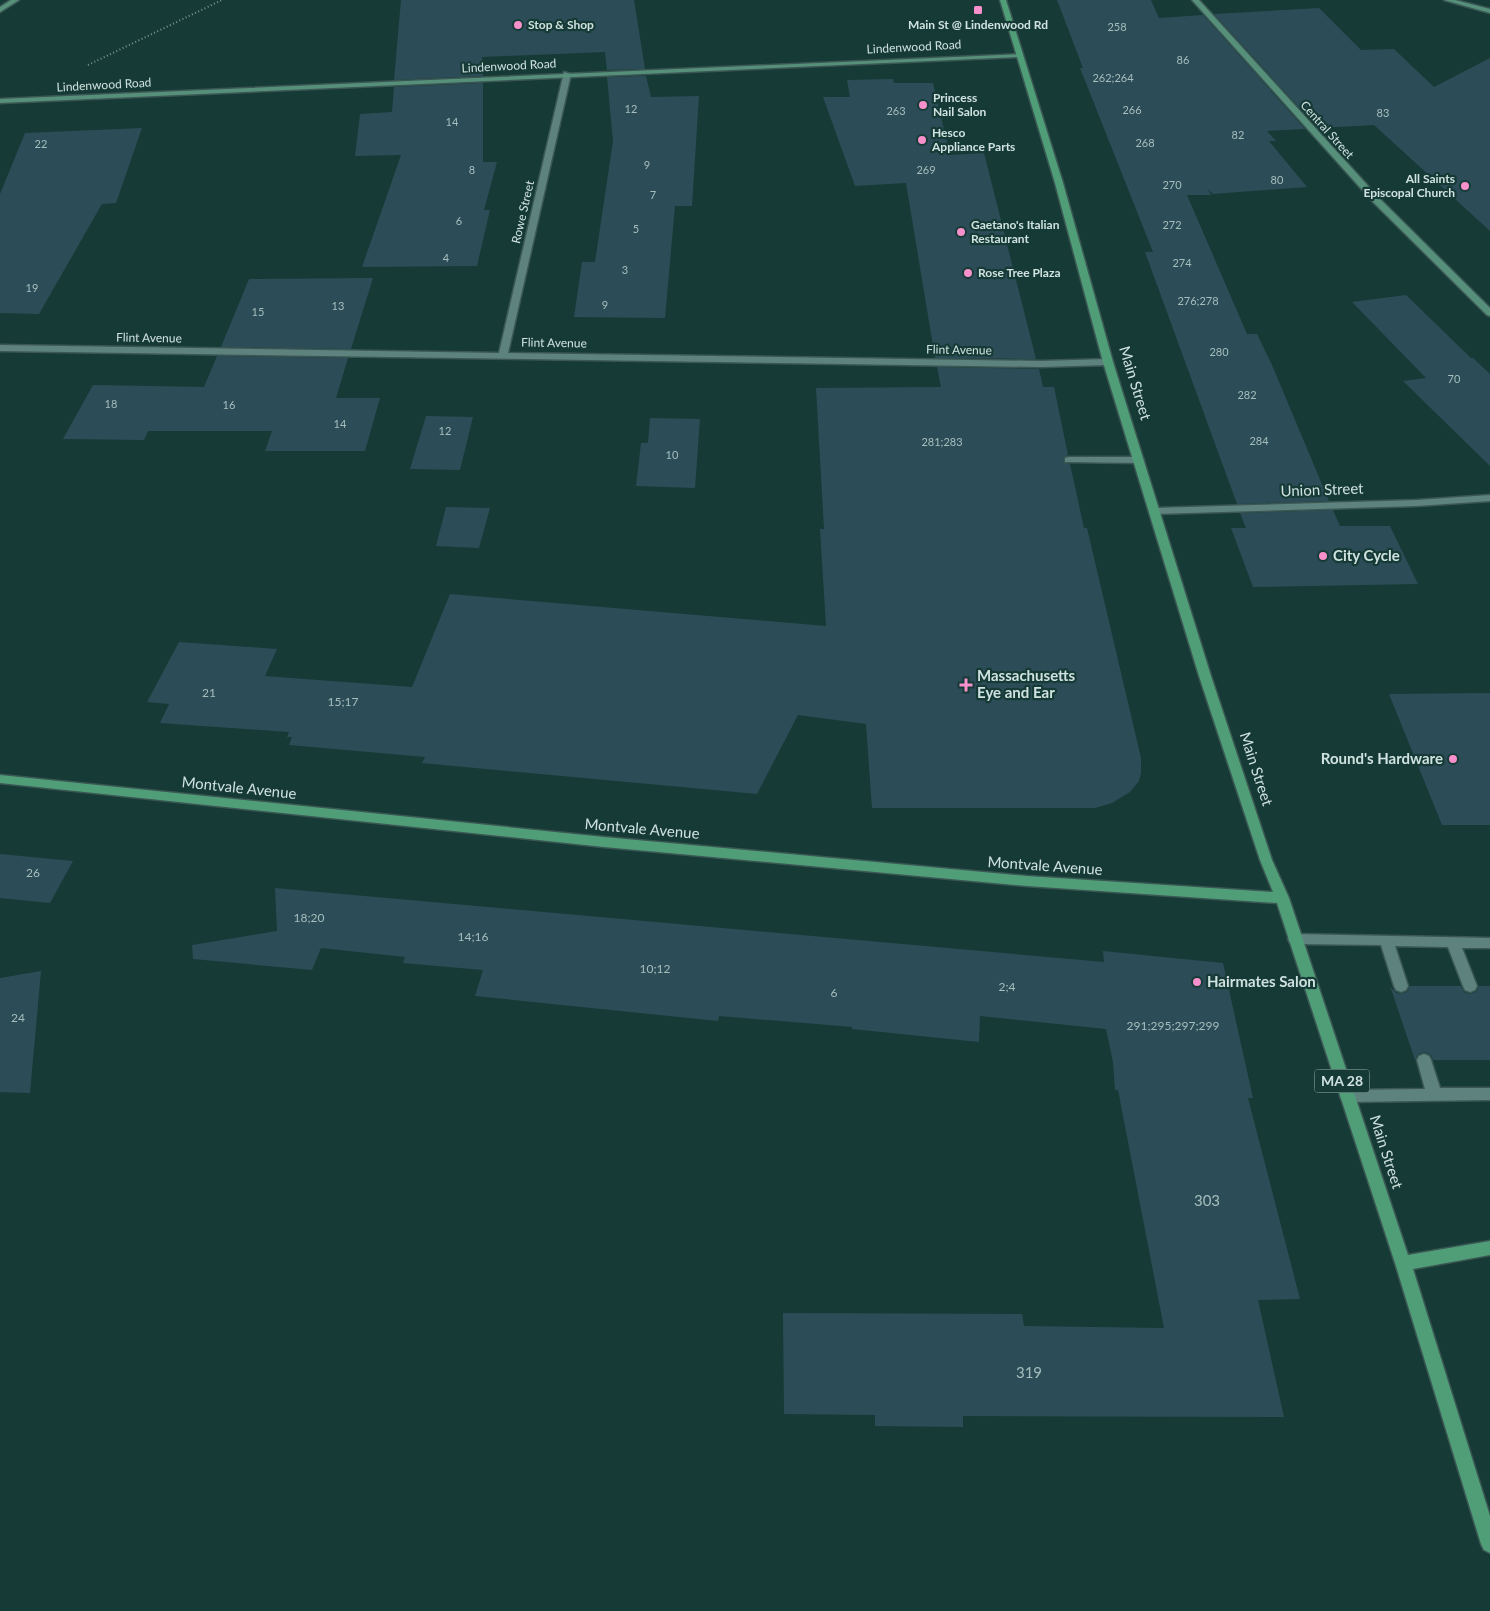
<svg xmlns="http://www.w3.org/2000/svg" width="1490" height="1611" font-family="Lato,sans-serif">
<rect width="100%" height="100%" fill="#163a36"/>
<path fill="#2c4d57" d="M401 0H634L645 69 607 70 605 52 482 57 483 76 394 80Z
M1057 0H1151L1159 18 1203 15 1305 129 1267 131 1276 141H1269L1307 187 1213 194 1208 189 1211 195H1187L1247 334H1257L1272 365 1329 501 1237 504 1145 252H1153L1080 68H1083Z
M1319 8 1361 50 1394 49 1434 87 1490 58V231L1374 125 1318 128 1214 14Z
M646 76 651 97 699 96 692 206H675L665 318 574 317 582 262H595L613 141 607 77Z
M893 79 894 83H933L950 155 984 153 1036 359 935 358 906 183 855 186 823 97H850L847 80Z
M483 83V162H497L484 210H490L477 266 362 267 401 155 355 156 360 114 392 112 394 87Z
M142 128 116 203 102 204 39 314 0 313V194L25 133Z
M373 278 351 349 221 347 249 279Z
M1406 295 1471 358H1473L1490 374V466L1403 381 1426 378 1352 302Z
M217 356 348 358 336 398H380L365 451H265L272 431H148L144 440 63 439 93 385 204 387Z
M937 367 1039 369 1043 387H1054L1068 455 1064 457 1063 462 1070 464 1084 528H1087L1141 758V773L1139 781 1130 792 1112 803 1095 808H872L866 724 798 715 757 794 422 763 425 757 289 745 292 737H287L289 732 160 723 169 704 147 702 179 642 277 649 265 676 412 687 450 594 826 626 820 529H824L816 388 941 387Z
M426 416 473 417 460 470 410 469Z
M650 418 700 419 695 488 636 486 641 443H648Z
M446 507 490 508 479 548 436 546Z
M1333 510 1340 526H1390L1418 584 1253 587 1231 528H1246L1240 513Z
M1490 693V825H1442L1389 694Z
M0 854 73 861 50 903 0 898Z
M275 888 1104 962 1103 951 1223 963 1253 1098H1248L1300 1299 1258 1300 1284 1417 963 1416V1427L875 1426V1415L784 1414 783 1313 1022 1314 1024 1326 1164 1328 1118 1090H1115L1113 1062 1106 1029 980 1016 979 1042 852 1029V1027L719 1016 718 1021 475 996 483 970 403 963 405 957 321 948 312 970 193 959 192 945 277 931Z
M41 971 30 1093 0 1092V978Z
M1390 986 1395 992 1400 994 1407 992 1410 986H1461L1464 992 1469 994 1476 992 1479 986H1490V1060H1433L1431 1055 1425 1052 1418 1054 1415 1060Z"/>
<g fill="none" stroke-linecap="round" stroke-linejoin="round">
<g stroke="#3a5754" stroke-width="3">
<path id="lane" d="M1069 457H1139L1144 460 1139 463 1065 462V458Z
M1295 934 1490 938V948H1462L1477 986 1475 990 1470 992 1465 990 1463 986 1448 947 1395 946 1408 986 1406 990 1401 992 1396 990 1394 986 1381 945 1295 944 1290 943 1288 939 1290 935Z
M1424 1054 1429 1056 1431 1060 1440 1088H1490V1100L1347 1102 1342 1100 1340 1096 1342 1092 1347 1090 1425 1089 1417 1060 1419 1056Z"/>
</g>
<g stroke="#3a5754" stroke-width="3">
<path id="street" d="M564 72 571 74 508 353 1041 361 1108 359 1113 362 1108 365 1041 367 0 351V345L499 353Z
M1490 495V501L1417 506 1155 514 1150 511 1155 508 1417 500Z"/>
</g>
<g stroke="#3a5754" stroke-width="3">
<path id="secondary" d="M11 0H19L0 12V7Z
M1192 0H1199L1379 198 1490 308V316L1487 315 1373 202Z
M1444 0H1455L1490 9V13Z
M1021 54 1023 55 1019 57 0 103V99Z"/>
</g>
<g stroke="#3a5754" stroke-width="3">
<path id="primary" d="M1000 0H1006L1063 183 1113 362 1211 676 1272 860 1289 898 1408 1255 1490 1241V1255L1413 1269 1490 1516V1553L1484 1550 1481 1544 1395 1263 1277 903 1027 886 604 847 0 783V775L604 837 1027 876 1273 892 1260 860 1199 676 1103 362 1055 183Z"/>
</g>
<path stroke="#7b9693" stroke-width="2" stroke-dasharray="1 2.5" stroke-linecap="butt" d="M88 65 222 0"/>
<use href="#lane" fill="#5e827e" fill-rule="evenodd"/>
<use href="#street" fill="#5e827e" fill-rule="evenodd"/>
<use href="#secondary" fill="#57907a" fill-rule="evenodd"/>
<use href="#primary" fill="#509e77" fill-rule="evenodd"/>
</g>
<g fill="#f890cb" stroke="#163a36" stroke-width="2">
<rect x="973" y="5" width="10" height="10" rx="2.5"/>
<circle cx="518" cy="25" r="5"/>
<circle cx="923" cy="105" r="5"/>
<circle cx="922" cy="140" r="5"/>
<circle cx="1465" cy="186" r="5"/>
<circle cx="961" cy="232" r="5"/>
<circle cx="968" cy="273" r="5"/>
<circle cx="1323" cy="556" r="5"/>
<path d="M963.5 677.5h5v5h5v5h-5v5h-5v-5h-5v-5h5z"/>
<circle cx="1453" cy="759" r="5"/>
<circle cx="1197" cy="982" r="5"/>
</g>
<g text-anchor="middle" stroke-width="4.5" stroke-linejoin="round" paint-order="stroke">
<g font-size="11" fill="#a6bdbd">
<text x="1117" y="31">258</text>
<text x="1183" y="64">86</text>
<text x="1113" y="82">262;264</text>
<text x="631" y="113">12</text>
<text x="1132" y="114">266</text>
<text x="896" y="115">263</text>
<text x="1383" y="117">83</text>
<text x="452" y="126">14</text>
<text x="1238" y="139">82</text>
<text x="1145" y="147">268</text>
<text x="41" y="148">22</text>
<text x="647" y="169">9</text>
<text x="472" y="174">8</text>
<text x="926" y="174">269</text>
<text x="1277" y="184">80</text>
<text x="1172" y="189">270</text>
<text x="653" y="199">7</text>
<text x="459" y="225">6</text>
<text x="1172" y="229">272</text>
<text x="636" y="233">5</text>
<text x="446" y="262">4</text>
<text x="1182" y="267">274</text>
<text x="625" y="274">3</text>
<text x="32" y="292">19</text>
<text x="1198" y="305">276;278</text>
<text x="605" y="309">9</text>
<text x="338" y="310">13</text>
<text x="258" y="316">15</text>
<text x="1219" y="356">280</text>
<text x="1454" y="383">70</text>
<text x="1247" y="399">282</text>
<text x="111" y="408">18</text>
<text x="229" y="409">16</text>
<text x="340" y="428">14</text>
<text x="445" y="435">12</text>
<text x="1259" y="445">284</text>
<text x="942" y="446">281;283</text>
<text x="672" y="459">10</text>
</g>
<g font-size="12" font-weight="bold" fill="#cfe2df" stroke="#163a36" text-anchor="start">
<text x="528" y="29">Stop &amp; Shop</text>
<text x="978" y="29" text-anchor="middle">Main St @ Lindenwood Rd</text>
<text x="933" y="102">Princess<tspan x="933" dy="14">Nail Salon</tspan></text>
<text x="932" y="137">Hesco<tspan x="932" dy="14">Appliance Parts</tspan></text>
<text x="1455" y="183" text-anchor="end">All Saints<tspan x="1455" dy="14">Episcopal Church</tspan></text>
<text x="971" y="229">Gaetano's Italian<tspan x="971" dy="14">Restaurant</tspan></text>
<text x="978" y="277">Rose Tree Plaza</text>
</g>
<g font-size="12" fill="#cfe2df" stroke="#163a36">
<text transform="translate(914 47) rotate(-3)" y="4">Lindenwood Road</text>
<text transform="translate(509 66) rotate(-3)" y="4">Lindenwood Road</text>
<text transform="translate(104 85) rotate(-3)" y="4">Lindenwood Road</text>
<text transform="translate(1327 130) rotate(48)" y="4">Central Street</text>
<text transform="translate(523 212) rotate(-77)" y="4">Rowe Street</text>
<text transform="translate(149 338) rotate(1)" y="4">Flint Avenue</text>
<text transform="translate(554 343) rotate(1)" y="4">Flint Avenue</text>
<text transform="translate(959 350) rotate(1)" y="4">Flint Avenue</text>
</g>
<g font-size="12" fill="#a6bdbd">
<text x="209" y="697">21</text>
<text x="343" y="706">15;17</text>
<text x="33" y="877">26</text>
<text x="309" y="922">18;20</text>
<text x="473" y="941">14;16</text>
<text x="655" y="973">10;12</text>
<text x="1007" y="991">2;4</text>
<text x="834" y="997">6</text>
<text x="18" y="1022">24</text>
<text x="1173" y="1030">291;295;297;299</text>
</g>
<rect fill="#163a36" stroke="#98b0ac" stroke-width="1" x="1314.5" y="1069.5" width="55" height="23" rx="4"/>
<g font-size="14" font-weight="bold" fill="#cfe2df">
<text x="1342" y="1086">MA 28</text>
</g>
<g font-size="15" fill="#cfe2df" stroke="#163a36">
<text transform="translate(1135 383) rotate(73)" y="5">Main Street</text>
<text transform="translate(1322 490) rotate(-2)" y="5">Union Street</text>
<text transform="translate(1256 769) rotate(72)" y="5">Main Street</text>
<text transform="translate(239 788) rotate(6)" y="5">Montvale Avenue</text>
<text transform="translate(642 829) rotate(5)" y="5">Montvale Avenue</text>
<text transform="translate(1045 866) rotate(4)" y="5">Montvale Avenue</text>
<text transform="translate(1386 1152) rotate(72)" y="5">Main Street</text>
</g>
<g font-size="15" font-weight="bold" fill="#cfe2df" stroke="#163a36" text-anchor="start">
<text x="1333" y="561">City Cycle</text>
<text x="977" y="681">Massachusetts<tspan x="977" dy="17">Eye and Ear</tspan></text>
<text x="1443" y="764" text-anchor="end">Round's Hardware</text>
<text x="1207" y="987">Hairmates Salon</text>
</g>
<g font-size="15" fill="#a6bdbd">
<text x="1207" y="1206">303</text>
<text x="1029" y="1378">319</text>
</g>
</g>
</svg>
